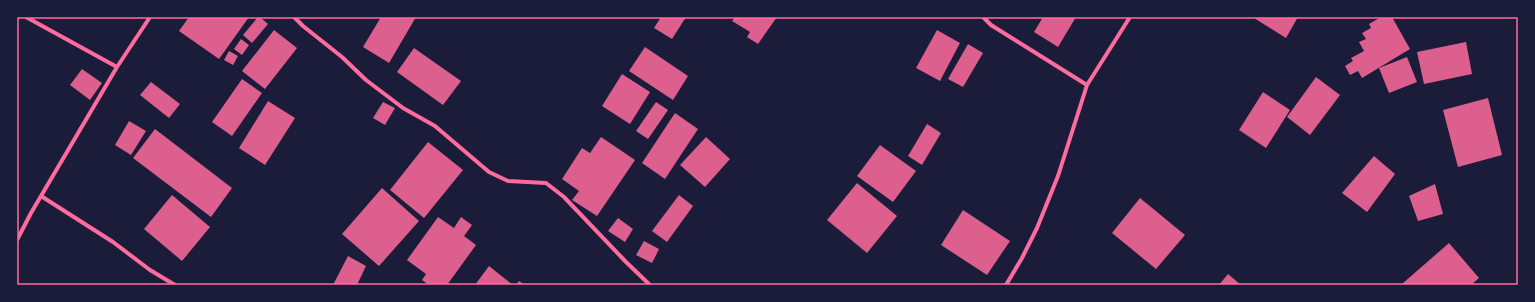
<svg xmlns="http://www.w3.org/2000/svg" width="1535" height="302" font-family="Literata,serif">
<rect width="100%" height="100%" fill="#1b1b3a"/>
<path fill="#dd5f8e" d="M189 17H249L219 59 179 31Z
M258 17H260L268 24 252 43 243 35Z
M381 17H416L389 63 363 47Z
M661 17H686L672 39 654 28Z
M735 17H777L758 44 747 37 750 32 732 21Z
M1043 17H1076L1058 47 1034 32Z
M1254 17H1298L1286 38 1254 18Z
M1381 17H1392L1410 49 1362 78 1358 71 1350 75 1345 66 1353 61 1351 58 1364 51 1359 42 1366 39 1362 33 1371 28 1369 24Z
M274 30 297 48 265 89 242 71Z
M937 30 960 43 940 81 916 68Z
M241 39 249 45 242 55 234 49Z
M1466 42 1472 74 1424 84 1417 52Z
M968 44 983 53 963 87 948 79Z
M645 47 688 76 673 100 629 71Z
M414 48 461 81 443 105 397 72Z
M229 51 238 56 233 65 224 60Z
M1407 57 1417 82 1389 93 1379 68Z
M82 69 102 83 90 100 70 85Z
M622 74 650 92 630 124 602 106Z
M1316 77 1340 95 1310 135 1287 117Z
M242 79 262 93 232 136 212 122Z
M151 82 180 104 169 118 140 95Z
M1263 92 1290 110 1266 148 1239 130Z
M1488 98 1502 155 1458 167 1443 110Z
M268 101 295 118 265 165 239 148Z
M383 102 395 108 385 125 373 118Z
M656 102 668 110 648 139 636 131Z
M675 113 698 129 665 179 642 163Z
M129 121 146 131 131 155 115 145Z
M927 124 941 133 922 165 908 156Z
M155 129 232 188 211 217 133 158Z
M601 137 635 160 597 216 572 200 579 191 562 179 582 148 590 153Z
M706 137 730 159 705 187 680 165Z
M428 142 463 170 424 218 390 190Z
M880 145 916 171 893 202 857 176Z
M1374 156 1395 174 1367 212 1342 193Z
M857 183 897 216 867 253 827 220Z
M1435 184 1443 214 1418 221 1409 196Z
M382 188 419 221 379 266 342 234Z
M172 195 210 227 182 261 144 229Z
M679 195 693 206 667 242 652 231Z
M1140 198 1185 235 1156 269 1112 233Z
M963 210 1010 241 987 275 941 245Z
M438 217 454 228 461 217 472 225 464 236 476 245 447 285H429L422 280 426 274 407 260Z
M618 218 633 229 625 242 608 231Z
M644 241 659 249 652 263 636 255Z
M1449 243 1479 278 1471 285H1403L1402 284Z
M348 256 366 266 357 285H333Z
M489 266 513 285H475Z
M1228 274 1241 285H1219Z
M519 281 525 285H516Z"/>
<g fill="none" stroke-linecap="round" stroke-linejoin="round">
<path stroke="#ff6b9d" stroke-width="4" d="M26 17 117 67
M294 17 303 26 342 57 366 80 403 108 435 126 489 172 508 181 546 183 564 197 626 262 650 285
M983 17 991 25 1087 85
M41 196 113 242 150 270 175 285
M17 240 31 213 117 67 150 17
M1006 285 1022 258 1037 228 1058 176 1087 85 1130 17"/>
</g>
<rect width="1535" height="302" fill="none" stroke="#1b1b3a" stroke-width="36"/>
<rect x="18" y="18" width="1499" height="266" fill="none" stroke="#ff6b9d" stroke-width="1.5"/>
</svg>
